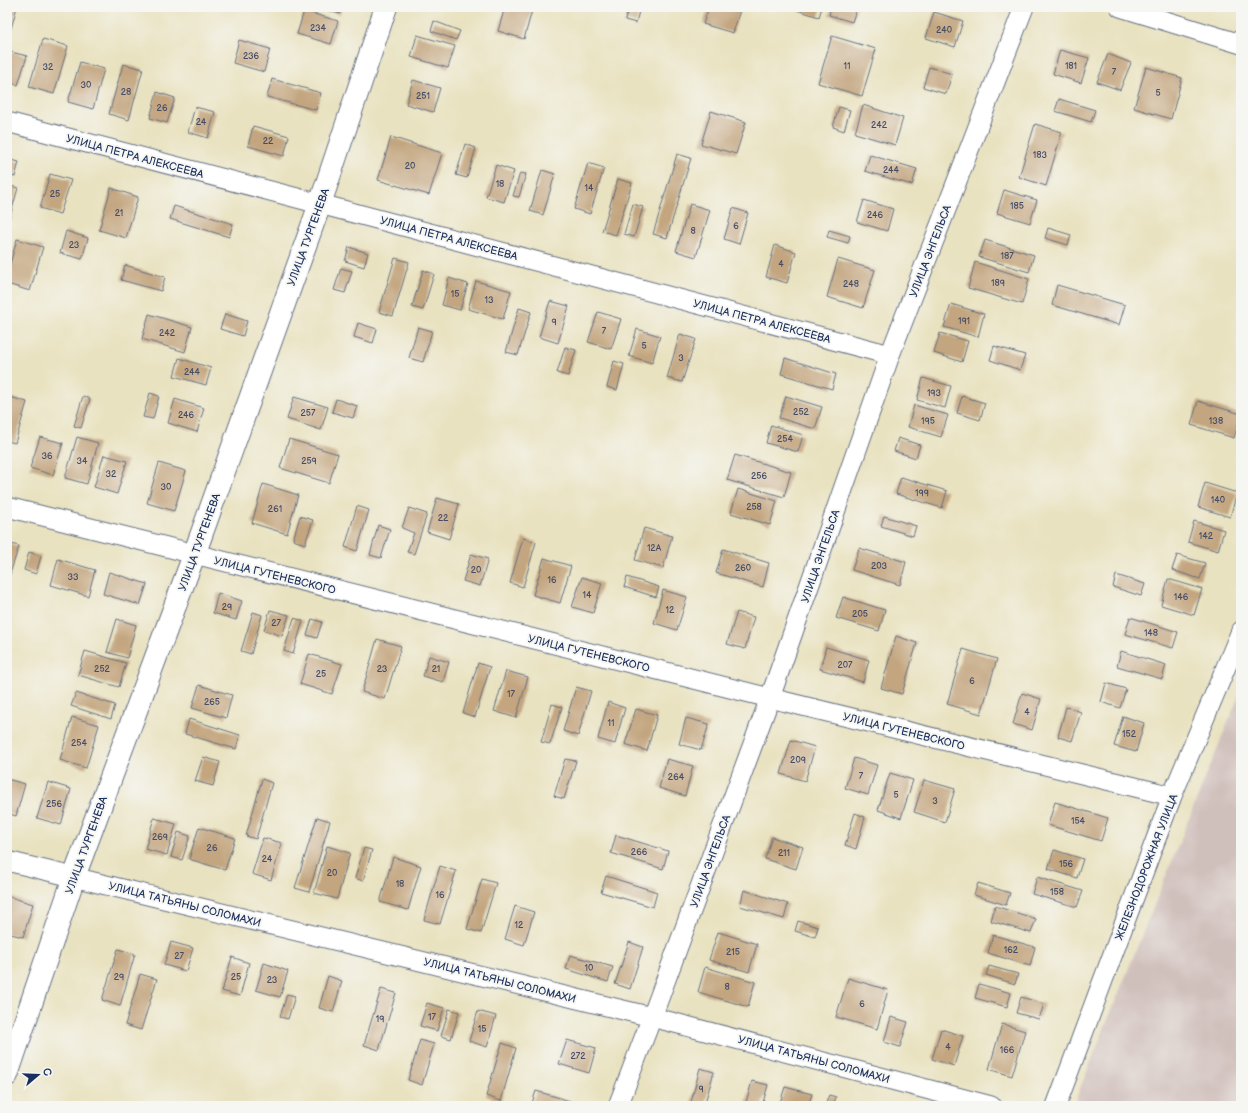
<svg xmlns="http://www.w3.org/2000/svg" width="1248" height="1113" font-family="'Balsamiq Sans',sans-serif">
<rect width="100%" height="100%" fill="#f6f6f2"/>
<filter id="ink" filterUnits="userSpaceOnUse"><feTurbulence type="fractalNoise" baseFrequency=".025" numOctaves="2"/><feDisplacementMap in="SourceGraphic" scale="8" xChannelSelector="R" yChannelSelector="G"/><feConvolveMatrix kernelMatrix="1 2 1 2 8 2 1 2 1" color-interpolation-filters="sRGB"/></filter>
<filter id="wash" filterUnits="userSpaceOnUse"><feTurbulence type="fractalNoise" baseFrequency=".012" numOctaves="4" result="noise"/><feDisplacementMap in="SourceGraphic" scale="16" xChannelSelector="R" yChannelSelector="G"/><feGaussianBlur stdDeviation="0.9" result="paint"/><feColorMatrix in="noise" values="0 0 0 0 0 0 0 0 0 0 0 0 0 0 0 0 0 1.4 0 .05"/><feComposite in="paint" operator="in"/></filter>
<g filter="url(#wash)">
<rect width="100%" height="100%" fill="#e9e2c0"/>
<path fill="#d0c0bc" d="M1241 690V1106H1073Z"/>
<g id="blocks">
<path fill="#c3a57f" d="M7 7H17L7 43Z
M316 7H342L340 14Z
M505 7H533L524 39 498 31Z
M629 7H640L636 23 625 20Z
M709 7H741L733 33 703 24Z
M795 7H822L819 17 794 9Z
M831 7H857L852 22 829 15Z
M304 11 338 21 331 44 297 34Z
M934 12 963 21 955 47 926 38Z
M434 21 460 31 456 40 431 31Z
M417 35 455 46 448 68 411 57Z
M832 36 876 49 862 96 818 83Z
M43 39 68 46 54 94 29 87Z
M239 40 270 49 264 72 233 63Z
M1060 50 1089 58 1081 83 1053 74Z
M7 51 27 56 18 85 7 82Z
M1108 54 1131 63 1120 90 1097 82Z
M80 62 104 69 93 109 68 102Z
M123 64 143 69 129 120 109 114Z
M929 67 952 74 946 94 923 87Z
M1146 67 1182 78 1171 119 1134 108Z
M272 79 321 93 316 110 267 97Z
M413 80 440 88 433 112 406 104Z
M157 92 175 98 167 123 150 118Z
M1059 99 1095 110 1091 122 1055 111Z
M863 105 903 118 895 145 855 133Z
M195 107 215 112 208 138 188 132Z
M839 107 850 110 844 131 833 127Z
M711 111 746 122 736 154 701 144Z
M1035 124 1062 132 1046 186 1019 177Z
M253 126 289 136 284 156 248 146Z
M391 137 442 153 429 195 378 180Z
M465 144 476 148 467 178 456 175Z
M677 154 691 158 667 238 653 234Z
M870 155 917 169 912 185 865 171Z
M7 159 19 162 15 177 7 175Z
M588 163 604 168 590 214 574 209Z
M496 165 514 171 504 202 486 197Z
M542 170 555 174 543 215 530 211Z
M520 173 526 174 519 197 513 196Z
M50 174 71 180 60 214 40 208Z
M618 179 632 183 616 235 602 231Z
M7 185 18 188 7 227Z
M111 188 138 197 126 238 99 230Z
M1004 190 1037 200 1030 223 997 213Z
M864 200 893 209 887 231 857 222Z
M633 204 643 207 634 237 624 234Z
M690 204 710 210 696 257 676 251Z
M174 206 233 224 229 237 170 219Z
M733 208 748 213 739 244 724 239Z
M1048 228 1071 235 1068 245 1045 238Z
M829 230 850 236 848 243 827 237Z
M66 231 88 238 82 259 60 253Z
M17 239 43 247 30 291 7 284V275Z
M985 240 1034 255 1029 272 979 257Z
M775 245 796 252 787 283 766 277Z
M349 247 368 253 364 267 345 261Z
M395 258 409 262 393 316 379 312Z
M838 259 875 270 863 308 827 297Z
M975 262 1029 279 1022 304 968 288Z
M125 265 165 277 161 291 121 280Z
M341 268 352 271 345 293 334 290Z
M423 270 434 274 423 310 412 307Z
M449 278 468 284 460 310 442 305Z
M476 281 511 291 503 319 468 309Z
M1057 285 1125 305 1119 325 1052 305Z
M550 301 569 306 558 343 539 337Z
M951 304 984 314 978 337 944 327Z
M519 308 531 312 518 355 506 352Z
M598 312 621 319 611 349 588 342Z
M149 314 192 327 185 352 142 339Z
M225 314 247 321 243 336 220 329Z
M358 323 377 329 373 343 354 337Z
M418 327 432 331 423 362 409 358Z
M637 329 660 336 652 363 629 356Z
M940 333 968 341 962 362 934 353Z
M680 334 696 339 682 382 667 378Z
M994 346 1025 355 1020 370 990 360Z
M565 347 576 350 568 376 557 373Z
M179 358 211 368 206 385 174 376Z
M785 358 836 374 832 389 781 374Z
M614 361 624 364 617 390 607 387Z
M923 378 951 386 945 408 917 400Z
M150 393 159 396 153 419 143 417Z
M7 396 27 402 15 443 7 441Z
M83 396 90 399 81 428 74 426Z
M786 396 822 407 815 429 779 418Z
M962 396 985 403 980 420 957 413Z
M294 397 328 407 321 430 287 419Z
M175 399 204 408 197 432 168 423Z
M336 399 357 406 353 418 332 412Z
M1198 401 1241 414 1234 438 1191 425Z
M914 405 948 415 941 437 908 427Z
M771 425 803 435 798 452 766 443Z
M40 437 63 443 53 475 30 468Z
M77 437 98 443 87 484 65 478Z
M898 438 920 445 916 458 894 451Z
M289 439 338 454 329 483 280 468Z
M104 455 127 461 117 494 94 487Z
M735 455 791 472 784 497 727 480Z
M159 463 186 471 174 511 147 503Z
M901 477 947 491 942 508 896 494Z
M1205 483 1237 493 1230 517 1198 507Z
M263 484 298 495 287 534 252 523Z
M738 489 777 501 770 525 731 513Z
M437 498 459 504 449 539 427 532Z
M357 506 369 510 357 551 345 547Z
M409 508 427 514 414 554 407 552 414 533 402 528Z
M300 516 313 520 305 544 293 540Z
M884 516 916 526 913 536 881 526Z
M1194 521 1224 530 1218 551 1188 542Z
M378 525 390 529 381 558 370 555Z
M644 528 672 536 663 568 635 560Z
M523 538 536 542 523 587 510 583Z
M7 543 19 546 7 583Z
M859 548 906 562 900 585 852 570Z
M723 549 769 563 763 587 716 573Z
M29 552 41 556 36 574 24 570Z
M471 554 488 559 480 586 463 581Z
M1177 555 1205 563 1200 579 1172 570Z
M544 558 571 566 560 603 533 595Z
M58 559 95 570 88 596 51 585Z
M109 572 147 584 140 605 103 594Z
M1116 575 1145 584 1141 596 1113 587Z
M582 577 602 583 593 613 572 607Z
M627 577 659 587 656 597 624 587Z
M1168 579 1202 589 1194 615 1161 605Z
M663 590 687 597 677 630 654 623Z
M218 593 242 601 236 620 213 613Z
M843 597 885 610 879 631 836 618Z
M270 610 289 615 282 636 264 630Z
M253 612 262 615 251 654 241 651Z
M737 612 754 617 745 649 727 644Z
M1130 617 1178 632 1173 648 1125 634Z
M294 618 303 621 293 654 284 651Z
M117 619 136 625 127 658 107 652Z
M312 619 322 622 317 638 307 635Z
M896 636 917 643 902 694 881 688Z
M377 639 401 646 385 699 362 692Z
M826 647 869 660 863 682 820 669Z
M963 649 997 659 981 714 947 704Z
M85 651 126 663 119 687 78 675Z
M1121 651 1166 665 1162 679 1117 666Z
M309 654 342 664 332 694 300 684Z
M429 656 449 662 443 682 423 676Z
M478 663 490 667 475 717 463 713Z
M506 671 528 677 516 718 494 711Z
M1106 683 1126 689 1120 708 1101 702Z
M199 685 232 695 226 718 192 708Z
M576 687 591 691 578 736 563 731Z
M76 693 115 705 111 719 71 706Z
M1022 693 1041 699 1032 730 1013 724Z
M608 702 625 708 615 744 598 739Z
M552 704 562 707 550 744 541 742Z
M1066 707 1081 712 1072 741 1058 737Z
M636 709 657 715 647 751 625 744Z
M1123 716 1144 723 1136 752 1114 746Z
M72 717 99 725 86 768 60 760Z
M686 718 709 724 701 750 679 744Z
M189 719 240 735 236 749 185 734Z
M791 740 815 747 805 781 781 774Z
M203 757 220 762 213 786 195 781Z
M854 758 877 765 868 795 845 788Z
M565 759 576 761 564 799 554 796Z
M667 759 693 766 685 796 659 788Z
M890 773 913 780 901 818 878 810Z
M7 779 25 784 16 816 7 813Z
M262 779 272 783 256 839 246 836Z
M924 780 955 789 945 822 914 812Z
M48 782 71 789 61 825 37 818Z
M1055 802 1108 818 1101 841 1048 825Z
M855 813 865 817 856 849 845 845Z
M317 817 330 821 309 892 295 888Z
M154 818 176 824 167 855 145 849Z
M199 827 235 838 225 870 189 859Z
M178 832 190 836 182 860 171 857Z
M616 835 668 851 663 869 611 853Z
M772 837 803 847 796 869 765 859Z
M263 838 282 843 271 880 252 874Z
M327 846 350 853 337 899 314 893Z
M364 848 372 850 363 881 355 878Z
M1054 850 1083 859 1077 878 1048 869Z
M393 857 421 866 408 910 380 902Z
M440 866 456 871 440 924 424 920Z
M606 876 657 892 653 907 601 892Z
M1037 877 1083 891 1077 907 1032 894Z
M482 879 496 883 481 933 467 929Z
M978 883 1010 893 1006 905 974 895Z
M744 890 788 904 784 919 740 906Z
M7 896 33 904 23 937 7 933Z
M515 906 534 912 524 945 505 939Z
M995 906 1036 919 1031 933 991 921Z
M798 921 818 927 815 937 795 931Z
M718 932 757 944 749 972 709 960Z
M993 935 1035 947 1030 966 988 953Z
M171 942 193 948 186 971 164 965Z
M629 942 643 947 630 989 615 984Z
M118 949 135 954 120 1006 102 1000Z
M570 955 613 967 608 982 566 969Z
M232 957 249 963 240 996 222 991Z
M264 963 288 971 280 997 256 990Z
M989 966 1018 974 1015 984 986 975Z
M705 967 755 982 748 1007 698 992Z
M140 974 157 979 141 1030 125 1025Z
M328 976 342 981 333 1012 319 1008Z
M848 978 888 990 877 1029 836 1017Z
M979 984 1011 993 1007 1007 975 998Z
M381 989 396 993 379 1050 364 1045Z
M287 994 295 996 288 1019 280 1017Z
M1021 997 1044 1004 1039 1019 1016 1013Z
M427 1003 444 1008 437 1031 420 1026Z
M449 1009 459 1012 451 1039 441 1036Z
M478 1011 496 1016 487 1047 469 1041Z
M891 1017 908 1022 900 1047 884 1042Z
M1002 1024 1025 1031 1012 1076 989 1069Z
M941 1029 963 1036 954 1066 932 1059Z
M420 1040 434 1044 422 1085 408 1080Z
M567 1040 596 1048 589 1073 559 1064Z
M502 1043 516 1048 501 1101 486 1096Z
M700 1068 714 1072 704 1106H690Z
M752 1081 768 1085 762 1106H745Z
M785 1087 812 1094 808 1106H779Z
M536 1091 577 1103 576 1106H531Z
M829 1095 836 1097 833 1106H825Z"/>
</g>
</g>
<g filter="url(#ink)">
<use href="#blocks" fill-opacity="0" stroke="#636e80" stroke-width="1"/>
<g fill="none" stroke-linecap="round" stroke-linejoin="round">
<g stroke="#636e80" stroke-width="21">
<path id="minor" d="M1120 7 1241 44
M7 122 320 204 890 355
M7 507 770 698 1172 796
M7 861 652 1017 991 1106
M618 1106 652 1017 770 698 890 355 1024 7
M1056 1106 1172 796 1241 631"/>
</g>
<g stroke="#636e80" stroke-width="24">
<path id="secondary" d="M7 1075 74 877 194 555 320 204 386 7"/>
</g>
<use href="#minor" stroke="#fff" stroke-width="19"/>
<use href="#secondary" stroke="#fff" stroke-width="22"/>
</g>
</g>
<g text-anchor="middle" stroke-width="4" stroke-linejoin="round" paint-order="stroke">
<g font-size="9" fill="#454c66">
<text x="318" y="31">234</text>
<text x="944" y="33">240</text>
<text x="251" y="59">236</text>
<text x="847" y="69">11</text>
<text x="1071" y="69">181</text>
<text x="48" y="70">32</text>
<text x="1114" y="75">7</text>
<text x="86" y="88">30</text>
<text x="126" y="95">28</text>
<text x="1158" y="96">5</text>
<text x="423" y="99">251</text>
<text x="162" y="111">26</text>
<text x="201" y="125">24</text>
<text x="879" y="128">242</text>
<text x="268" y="144">22</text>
<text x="1040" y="158">183</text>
<text x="410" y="169">20</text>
<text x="891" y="173">244</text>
<text x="500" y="187">18</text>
<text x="589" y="191">14</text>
<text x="55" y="197">25</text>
<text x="1017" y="209">185</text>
<text x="119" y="216">21</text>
<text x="875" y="218">246</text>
<text x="736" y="229">6</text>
<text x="693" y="234">8</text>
<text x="74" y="248">23</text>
<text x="1007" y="259">187</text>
<text x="781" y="267">4</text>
<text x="998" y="286">189</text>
<text x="851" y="287">248</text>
<text x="455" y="297">15</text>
<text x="489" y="303">13</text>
<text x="964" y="324">191</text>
<text x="554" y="325">9</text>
<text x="604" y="334">7</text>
<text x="167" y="336">242</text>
<text x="644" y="349">5</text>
<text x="681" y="361">3</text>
<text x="192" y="375">244</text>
<text x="934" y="396">193</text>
<text x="801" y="415">252</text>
<text x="308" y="416">257</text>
<text x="186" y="418">246</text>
<text x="928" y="424">195</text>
<text x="1216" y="424">138</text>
<text x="785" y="442">254</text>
<text x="47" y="459">36</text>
<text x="82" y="464">34</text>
<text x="309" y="464">259</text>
<text x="111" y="477">32</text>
<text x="759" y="479">256</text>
<text x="166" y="490">30</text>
<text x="922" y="496">199</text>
<text x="1218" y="503">140</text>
<text x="754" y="510">258</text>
<text x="275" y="512">261</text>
<text x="443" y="521">22</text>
<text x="1206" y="539">142</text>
<text x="654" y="551">12А</text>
<text x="879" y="569">203</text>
<text x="743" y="571">260</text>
<text x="476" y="573">20</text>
<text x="73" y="580">33</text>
<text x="552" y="583">16</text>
<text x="587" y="598">14</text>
<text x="1181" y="600">146</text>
<text x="227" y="610">29</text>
<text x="670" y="613">12</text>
<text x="860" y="617">205</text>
<text x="276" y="626">27</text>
<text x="1151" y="636">148</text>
<text x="845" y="668">207</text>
<text x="102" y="672">252</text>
<text x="382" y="672">23</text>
<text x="436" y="672">21</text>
<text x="321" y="677">25</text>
<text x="972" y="684">6</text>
<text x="511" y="697">17</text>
<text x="212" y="705">265</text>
<text x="1027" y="715">4</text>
<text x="611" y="726">11</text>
<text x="1129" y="737">152</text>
<text x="79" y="746">254</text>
<text x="798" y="763">209</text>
<text x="861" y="779">7</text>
<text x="676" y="780">264</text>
<text x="896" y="798">5</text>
<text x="935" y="804">3</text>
<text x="54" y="807">256</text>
<text x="1078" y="824">154</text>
<text x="160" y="840">269</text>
<text x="212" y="851">26</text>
<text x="639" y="855">266</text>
<text x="784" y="856">211</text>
<text x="267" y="862">24</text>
<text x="1066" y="867">156</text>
<text x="332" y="876">20</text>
<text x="400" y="887">18</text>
<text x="1057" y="895">158</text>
<text x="440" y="898">16</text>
<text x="519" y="928">12</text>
<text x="1011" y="953">162</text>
<text x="733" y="955">215</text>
<text x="179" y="959">27</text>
<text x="589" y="971">10</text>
<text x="119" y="980">29</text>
<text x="236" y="980">25</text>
<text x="272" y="983">23</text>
<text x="727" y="990">8</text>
<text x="862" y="1007">6</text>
<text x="432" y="1020">17</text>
<text x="380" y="1022">19</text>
<text x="482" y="1032">15</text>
<text x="948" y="1050">4</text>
<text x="1007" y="1053">166</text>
<text x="578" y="1059">272</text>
<text x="701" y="1092">9</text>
</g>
<g font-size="11" fill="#1b2f5e" stroke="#f6f6f2">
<text transform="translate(135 156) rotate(15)" y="4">УЛИЦА ПЕТРА АЛЕКСЕЕВА</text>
<text transform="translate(308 237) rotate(-70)" y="4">УЛИЦА ТУРГЕНЕВА</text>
<text transform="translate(449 238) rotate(15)" y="4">УЛИЦА ПЕТРА АЛЕКСЕЕВА</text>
<text transform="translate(930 251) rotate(-69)" y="4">УЛИЦА ЭНГЕЛЬСА</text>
<text transform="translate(762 321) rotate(15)" y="4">УЛИЦА ПЕТРА АЛЕКСЕЕВА</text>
<text transform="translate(199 542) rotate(-70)" y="4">УЛИЦА ТУРГЕНЕВА</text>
<text transform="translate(820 556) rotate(-71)" y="4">УЛИЦА ЭНГЕЛЬСА</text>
<text transform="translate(275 575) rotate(14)" y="4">УЛИЦА ГУТЕНЕВСКОГО</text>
<text transform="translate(589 653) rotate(14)" y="4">УЛИЦА ГУТЕНЕВСКОГО</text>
<text transform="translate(904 731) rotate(14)" y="4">УЛИЦА ГУТЕНЕВСКОГО</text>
<text transform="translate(86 845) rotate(-70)" y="4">УЛИЦА ТУРГЕНЕВА</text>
<text transform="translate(710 861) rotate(-70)" y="4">УЛИЦА ЭНГЕЛЬСА</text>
<text transform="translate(1146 867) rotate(-69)" y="4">ЖЕЛЕЗНОДОРОЖНАЯ УЛИЦА</text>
<text transform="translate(185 904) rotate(14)" y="4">УЛИЦА ТАТЬЯНЫ СОЛОМАХИ</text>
<text transform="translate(500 980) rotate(14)" y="4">УЛИЦА ТАТЬЯНЫ СОЛОМАХИ</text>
<text transform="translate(814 1059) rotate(15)" y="4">УЛИЦА ТАТЬЯНЫ СОЛОМАХИ</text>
</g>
</g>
<rect width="1248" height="1113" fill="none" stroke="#f6f6f2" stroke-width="24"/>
<g transform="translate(38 1075) rotate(71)" stroke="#f6f6f2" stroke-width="3" paint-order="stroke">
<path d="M0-3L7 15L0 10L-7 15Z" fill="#1b2f5e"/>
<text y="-6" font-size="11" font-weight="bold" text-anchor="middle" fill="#1b2f5e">С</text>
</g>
</svg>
